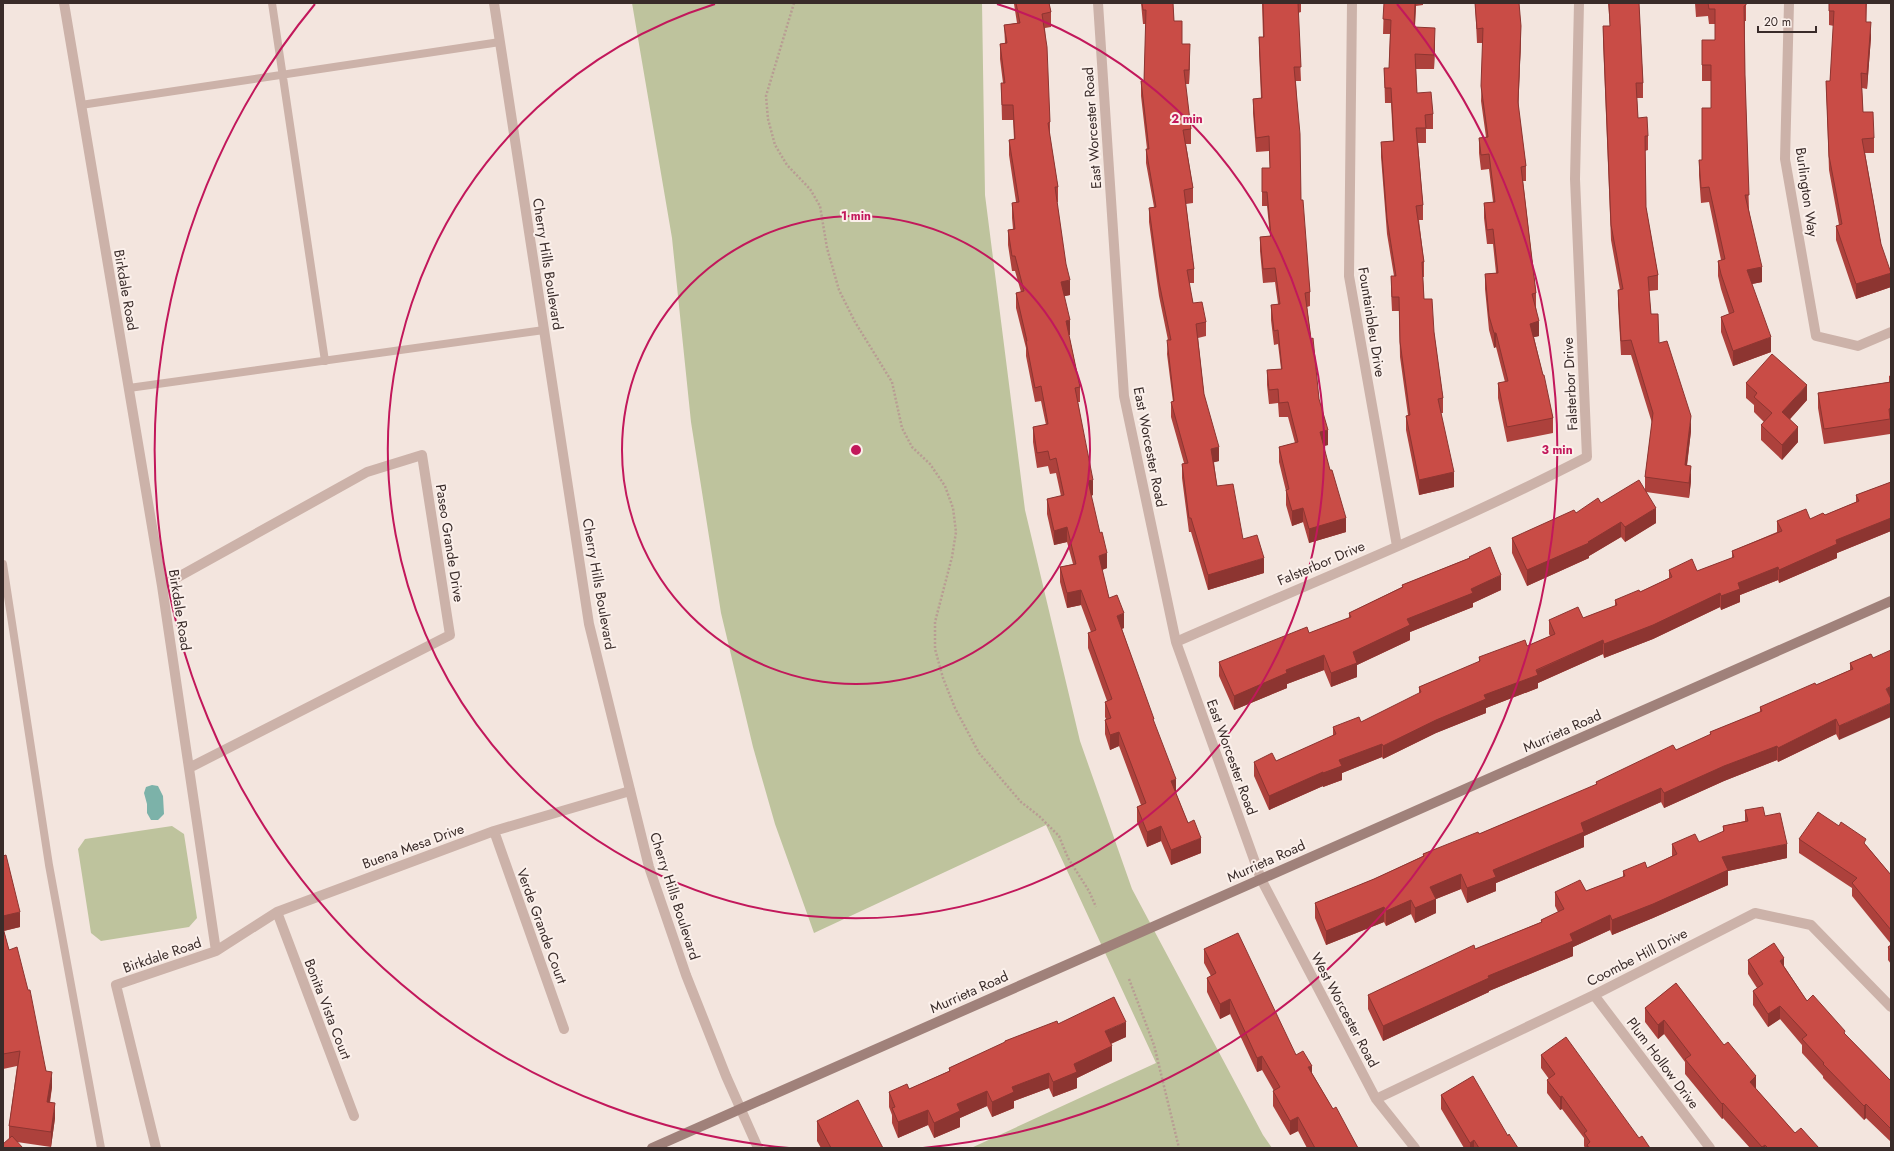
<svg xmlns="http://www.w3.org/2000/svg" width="1894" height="1151" font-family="Jost,sans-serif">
<rect width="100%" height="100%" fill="#f3e5de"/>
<path fill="#bec39d" d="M632 3H982L985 195 1025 510 1080 741 1132 889 1263 1135 1272 1148H971L1156 1063 1046 825 814 933 775 824 753 747 721 613 691 422 672 238Z
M172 826 184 834 197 918 189 927 101 941 91 933 78 849 85 839Z"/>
<path fill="#7cb2a9" d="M152 785 158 786 163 796 164 814 158 820H151L147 813V804L144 793 146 787Z"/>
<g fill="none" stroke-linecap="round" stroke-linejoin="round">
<path stroke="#b89c93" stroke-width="2.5" stroke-dasharray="2 2" stroke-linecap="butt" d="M794 3 766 96 768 119 775 145 787 165 810 189 820 206 827 248 839 290 855 322 892 382 902 428 912 447 930 464 945 486 953 508 956 532 952 557 935 622V649L943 678 955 708 979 753 1021 802 1039 816 1059 836 1068 858 1089 891 1096 907
M1129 979 1154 1045 1179 1148"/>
<path stroke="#ccb2a9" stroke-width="8" d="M272 3 325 361
M81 105 500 42
M129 388 544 330
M3 564 49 865 101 1148"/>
<path stroke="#ccb2a9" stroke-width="10" d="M64 3 162 586 216 951 116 985 156 1148
M1098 3 1124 396 1176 642 1261 879 1376 1099 1415 1148
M1352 3 1349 276 1397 546
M1789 3 1785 159 1816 336 1858 346 1891 332
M162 586 367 472 422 455 450 635 189 768
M1176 642C1313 582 1453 526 1587 457L1575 179 1579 3
M494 831 564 1029
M277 912 354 1116
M216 951 277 912 494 831 630 791
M1594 995 1710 1148
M1376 1099 1594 995 1755 913 1811 925 1891 1007"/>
<path stroke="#ccb2a9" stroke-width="10" d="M494 3 589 624 649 867 686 975 726 1076 758 1148"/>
<path stroke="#a0817a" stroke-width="10" d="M652 1148 1891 601"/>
</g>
<path fill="#ad413c" d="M1012 3H1049L1051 12V27L1045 28 1050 122V137L1058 187V202H1057L1070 295 1064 296 1070 335H1069L1080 387V402H1078L1093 495 1091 496 1107 568 1102 570 1109 598 1124 628 1122 629 1154 724 1176 793 1188 823 1201 853 1171 865 1161 841 1147 847 1137 822V807L1141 805 1119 746 1110 750 1105 734V720L1106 719 1105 717V702L1107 701 1088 648V633L1091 632 1081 605 1067 608 1060 582V567L1073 564 1067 542 1054 545 1047 514V499L1061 496 1056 473 1050 474 1048 466 1037 468 1033 442V427L1046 425 1041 401 1035 402 1026 356V348L1016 308V293L1021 292 1015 271H1012L1008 245V230L1013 229 1012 218V203L1016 202 1009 155V140L1014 139 1013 120H1002L1001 83H1003L1000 59V44L1005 43 1004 25 1017 23 1014 4H1012Z
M1141 3H1173L1174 21 1182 44 1190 58 1189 84H1185L1191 129V144H1186L1193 188V203L1186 204 1194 269V283H1189L1193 303 1206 322V336L1198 338 1204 394 1219 461 1214 462 1217 486 1243 539 1264 573 1208 590 1191 532H1189L1182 478V464L1184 463 1171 417V402H1173L1167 354 1168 340 1159 296 1149 222V208L1154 207 1146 163V149H1147L1141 96V81H1144L1146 24H1143Z
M1262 3H1301V12L1298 13 1301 81H1296L1301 200 1310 292V306L1307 307 1319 399 1328 445 1323 446 1346 532 1309 543 1303 522 1292 526 1286 505V491L1279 462V447L1295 443 1288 417H1279L1278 403 1269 404 1267 385V370L1281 369 1278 344 1274 345 1271 320V305L1278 304 1275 282 1263 283 1260 251V237L1270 236 1267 206H1262V168H1270L1269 151 1256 152 1253 113V99L1261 98 1259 51V37H1263Z
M1384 3H1423V5L1416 6 1415 27 1435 43 1434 69H1416L1417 93 1433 114V129H1426V143H1418L1423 205V220H1419L1424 262V277H1423L1424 299 1434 332 1443 398V413H1441L1454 487 1419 495 1406 430V416L1408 415 1400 357 1399 311H1392L1391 291V276H1394L1387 234 1381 157V142L1393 141 1391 103H1385L1384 68H1389L1390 34H1383Z
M1475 3H1519L1521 40 1518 105 1526 166V181H1523L1536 293V307L1539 336 1534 337 1553 418V433L1507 442 1498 398V383L1505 382 1496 347 1494 348 1489 330 1485 289V274L1496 273 1493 244H1487L1484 218V203L1493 202 1489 169 1481 170 1479 153V138L1486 137 1481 101 1483 43H1477Z
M1608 3H1639L1643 83V98H1637L1638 118 1648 136V150L1645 151 1646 207 1658 275V290L1649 291 1651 314 1659 343 1691 431 1687 466 1691 481 1689 498 1646 492 1656 523 1625 542 1621 537 1589 556V558L1527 586 1512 553V538L1576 513 1601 503 1645 492V477L1652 423 1631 355H1621L1618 304V290H1620L1611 240 1603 41V26H1610Z
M1695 3H1746V21H1745V75L1749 210 1762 282 1752 284 1771 352 1733 366 1721 332V317L1729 314 1721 289 1718 276V261L1721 260 1709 202 1701 203 1699 175V160H1702L1711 108V81H1702V40H1715V24H1709L1708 16 1696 17Z
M1829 3H1867L1866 22 1871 37 1867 89 1862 88 1863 112 1874 138V153H1865L1881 244 1891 287 1856 299 1836 240V226L1839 225 1829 170 1826 81H1830L1834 26 1829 25Z
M1891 375V423L1890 424V434L1824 444 1818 408V393L1889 382V376Z
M1746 383 1807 400 1790 419 1798 442 1782 460 1761 440V425L1764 422 1754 412V405L1746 398Z
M1891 482V531L1837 553V558L1779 583 1778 580 1740 595V602L1721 610 1720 607 1653 639 1604 658 1603 654 1538 683V688L1486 708V713L1436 733 1383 759 1382 757 1342 773V780L1323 787V786L1269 810 1254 776V762L1276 761 1333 736V727L1361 722 1419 694V687L1479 662V657L1527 646 1550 636 1549 634V620L1583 618 1615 606V600L1640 592 1669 578V570L1697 571 1732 558V551L1777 532V521L1810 519 1825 515 1856 502V495Z
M1469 557 1501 590 1473 603V607L1410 632V640L1357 665V677L1331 687 1324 670 1287 684V688L1234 710 1219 676V662L1309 633 1349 618V613L1402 587V585L1469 558Z
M1871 654 1839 740 1836 734 1778 762 1777 760 1724 781 1664 808 1661 802 1584 836V847L1496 883V891L1467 903 1461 889 1436 899V913L1415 923 1411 914 1386 926 1384 922 1326 945 1315 918V903L1374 879 1423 856V854L1479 834 1596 785V782L1676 750 1710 735V732L1760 712V707L1816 685 1850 670V663Z
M1745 810 1765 816 1787 858 1728 871V885L1653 918 1612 935 1610 930 1573 947V956L1489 991V992L1383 1041 1368 1009V995L1475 949 1541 922V920L1558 912 1555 906V892L1586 891 1623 877V871L1647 868 1672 856V844L1699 842 1723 832V826L1745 821Z
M1799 839 1866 845 1891 875V944L1852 896V888L1799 853Z
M3 856 20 927 4 931 9 950 46 1071 52 1087 50 1103 55 1118 51 1147 17 1142 9 1138V1126L17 1066 3 1069Z
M1891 945V964L1888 960V947Z
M1204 949 1312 1073 1333 1109 1358 1148H1307L1298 1131 1290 1135 1273 1106V1091H1274L1262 1070 1257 1072 1230 1014 1220 1019 1207 992V978L1211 976 1204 963Z
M1748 960 1784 966 1807 1001 1845 1034 1891 1081V1142L1866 1118 1864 1120 1823 1078V1076L1802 1053V1045L1780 1019 1768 1027 1753 1005V991L1757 988 1748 974Z
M1676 983 1756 1089 1795 1133 1819 1148H1750L1723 1118 1722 1119 1685 1074V1062L1664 1034 1658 1039 1645 1022V1008Z
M1058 1024 1126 1037 1111 1044 1112 1061 1077 1078V1088L1053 1097 1049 1088 1014 1101V1108L992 1117 987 1106 960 1118V1127L934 1138 928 1125 898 1138 892 1123V1115L889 1107V1092L909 1089 949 1071V1068L1005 1043V1041Z
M1541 1055 1639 1138 1650 1148H1585L1584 1146V1138L1562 1109 1560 1110 1547 1093V1080L1549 1079 1541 1068Z
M1441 1095 1508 1136 1518 1148H1464L1441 1109Z
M817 1121 883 1148H821L817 1141Z"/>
<path fill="#8d3531" d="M1415 3H1416L1414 42V27Z
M1871 22V37L1867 89V74Z
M1521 26V40L1518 116V102Z
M1435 28V43L1434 69V55Z
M1190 44V58L1189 84V70Z
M1762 267V282L1747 285V270Z
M1891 273V287L1856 299V284Z
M1070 280V295L1061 297V282Z
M1070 320V335L1066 336V321Z
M1539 321V336L1530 338V324Z
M1494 333H1496V347L1494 348Z
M1771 337V352L1733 366V351Z
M1807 385V400L1782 428V412Z
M1891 408V423L1890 424V419L1889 409Z
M1691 416V431L1685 480V465Z
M1798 427V442L1782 460V445Z
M1328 430V445L1320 447V432Z
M1219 447V461L1211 463V449Z
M1691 466V481L1689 498V483Z
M1454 472V487L1419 495V480Z
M1093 480V495L1088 496V481Z
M1303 508V522L1292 526V511Z
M1656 508V523L1625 542V527Z
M1346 518V532L1309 543V529Z
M1891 518V531L1837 553V558L1779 583V570L1836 540Z
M1621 522V537L1589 556V558L1527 586V570L1588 542Z
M1067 527V542L1054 545V531Z
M1107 553V568L1099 571V556Z
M1264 558V573L1208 590V575Z
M1778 567V580L1740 595V602L1721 610V596L1738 583Z
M1501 575V590L1473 603V607L1410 632V640L1357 665V677L1331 687V673L1353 652 1407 619Z
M1081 590V605L1067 608V593Z
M1720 593V607L1653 639 1604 658V644Z
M1124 613V628L1117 630V616Z
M1603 640V654L1538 683V688L1486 708V713L1436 733 1383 759V746L1484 695Z
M1324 655V670L1287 684V688L1234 710V696L1286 670Z
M1891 686V701L1886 689Z
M1891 703V717L1839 740V726Z
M1836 719V734L1778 762V748Z
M1119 732V746L1110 750V735Z
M1382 744V757L1342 773V780L1323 787V773L1339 760Z
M1777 746V760L1724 781 1664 808V793L1724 766Z
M1323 772V786L1269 810V796Z
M1176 779V794L1171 781Z
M1661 788V802L1584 836V847L1496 883V891L1467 903V888L1493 870 1581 823Z
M1161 826V841L1147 847V832Z
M1201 838V853L1171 865V850Z
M1787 844V858L1728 871V885L1653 918 1612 935V920L1722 857Z
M1461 874V889L1436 899V913L1415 923V908L1430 887Z
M1411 900V914L1386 926V911Z
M1384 907V922L1326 945V931Z
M20 912V927L3 931V916Z
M1610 915V930L1573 947V956L1489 991V992L1383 1041V1026L1488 976 1570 934Z
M1784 958V972L1780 961Z
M1230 999V1014L1220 1019V1004Z
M1780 1006V1019L1768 1027V1014Z
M1664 1020V1034L1658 1039V1025Z
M1126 1022V1037L1105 1046V1031Z
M1112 1046V1061L1077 1078V1088L1053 1097V1082L1074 1064Z
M1262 1056V1070L1257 1072V1058Z
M1312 1066V1080L1308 1067Z
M52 1072V1087L47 1117V1102Z
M1049 1073V1088L1014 1101V1108L992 1117V1102L1012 1087Z
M1756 1076V1091L1750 1082Z
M987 1091V1106L960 1118V1127L934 1138V1123L957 1104Z
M1562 1096V1109L1560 1110V1097Z
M55 1103V1118L51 1147V1132Z
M1723 1103V1118L1722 1119V1104Z
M1866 1104V1118L1864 1120V1106Z
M928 1110V1125L898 1138V1122Z
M1298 1117V1131L1290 1135V1121Z
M1474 1140V1148H1470V1143Z
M1765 1145V1148H1762V1147Z"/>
<path fill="#c94c46" stroke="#8d3531" d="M1016 3H1049L1051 12 1042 14 1047 47 1050 122 1048 123 1058 187H1055L1066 264 1070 280 1061 282 1070 320 1066 321 1080 387 1075 388 1093 480 1088 481 1100 533 1102 532 1107 553 1099 556 1109 598 1117 595 1124 613 1117 616 1154 719H1153L1176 779 1171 781 1188 823 1194 820 1201 838 1171 850 1161 826 1147 832 1137 807 1146 803 1119 732 1110 735 1105 720 1111 718 1105 702 1112 699 1088 633 1096 630 1081 590 1067 593 1060 567 1076 564 1067 527 1054 531 1047 499 1064 495 1056 458 1050 460 1048 451 1037 453 1033 427 1048 424 1041 386 1035 388 1026 341H1027L1016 293 1024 291 1015 256H1012L1008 230 1015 229 1012 203 1019 202 1009 140 1015 139 1013 105H1002L1001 83H1005L1000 44 1007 43 1004 25 1020 23Z
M1142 3H1173L1174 21H1182V44H1190L1189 70H1184L1191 129 1183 130 1193 188 1184 190 1194 269 1187 270 1193 303 1202 302 1206 322 1196 324 1204 394 1219 447 1211 449 1217 486 1233 484 1243 539 1257 535 1264 558 1208 575 1191 518H1189L1182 464 1188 463 1171 402 1174 401 1167 340H1171L1159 282 1149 208 1156 207 1146 149H1149L1141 81H1144L1146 10H1143Z
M1263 3H1298L1301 67H1294L1300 134 1301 200H1303L1310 292 1305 293 1311 339 1313 338 1319 399 1328 430 1320 432 1330 470H1332L1346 518 1309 529 1303 508 1292 511 1286 490 1289 489 1279 447 1298 442 1288 402 1279 403 1278 389 1269 390 1267 370 1282 369 1278 330 1274 331 1271 305 1280 304 1275 268 1263 269 1260 237 1271 236 1267 192H1262V168H1270L1269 136 1256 138 1253 99 1262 98 1259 37H1264Z
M1384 3H1415L1414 27 1435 28 1434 55 1415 54 1417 93 1431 92 1433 114 1425 115 1426 128H1416L1423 205 1416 206 1424 262H1422L1424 299H1432L1434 332 1443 398 1438 399 1454 472 1419 480 1406 416 1410 415 1400 342 1399 297H1392L1391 276H1396L1387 219 1381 142 1394 141 1391 88H1385L1384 68H1389L1391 20 1383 19Z
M1475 3H1519L1521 26 1518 102 1526 166 1521 167 1536 293 1532 294 1539 321 1530 324 1543 375H1544L1553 418 1507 427 1498 383 1508 381 1496 333H1494L1489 316 1485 274 1498 273 1493 229 1487 230 1484 203 1495 202 1489 154 1481 155 1479 138 1488 137 1481 86 1483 28 1477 29Z
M1609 3H1639L1643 83H1636L1638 118 1647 117 1648 136H1645L1646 207 1658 275 1648 277 1651 314H1658L1659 343 1667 341 1691 416 1685 465 1691 466 1689 483 1645 477 1653 413 1631 340 1621 341 1618 290 1623 289 1611 225 1603 26H1610Z
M1708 3H1746V5L1744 6 1745 75 1749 195H1745L1762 267 1747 270 1771 337 1733 351 1721 317 1734 312 1721 274 1718 261 1725 259 1709 187 1701 188 1699 160H1702V108H1711V65H1702V40H1715V9H1709Z
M1829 3H1866V22H1871L1867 74 1861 73 1863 112H1873L1874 138 1862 139 1881 244 1891 273 1856 284 1836 226 1842 224 1829 156 1826 81H1830L1834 11H1829Z
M1772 354 1807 385 1782 412 1798 427 1782 445 1761 425 1772 413 1754 397 1757 393 1746 383Z
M1891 382V408L1889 409 1890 419 1824 429 1818 393Z
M1639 480 1656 508 1625 527 1621 522 1588 542 1589 543 1527 570 1512 538 1574 510 1576 513 1598 498 1601 503Z
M1891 482V518L1836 540 1837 544 1779 570 1778 567 1738 583 1740 589 1721 596 1720 593 1653 625 1604 644 1603 640 1536 670 1538 675 1484 695 1486 699 1436 720 1383 746 1382 744 1339 760 1342 766 1323 773V772L1269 796 1254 762 1272 753 1276 761 1336 734 1333 727 1359 717 1361 722 1421 692 1419 687 1480 661 1479 657 1525 640 1527 646 1555 634 1549 620 1578 607 1583 618 1617 605 1615 600 1639 590 1640 592 1672 577 1669 570 1692 559 1697 571 1734 557 1732 551 1782 531 1777 521 1806 509 1810 519 1823 513 1825 515 1859 501 1856 495Z
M1490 547 1501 575 1471 589 1473 593 1407 619 1410 625 1353 652 1357 663 1331 673 1324 655 1286 670 1287 673 1234 696 1219 662 1307 627 1309 633 1351 617 1349 613 1403 587 1402 585 1470 558 1469 557Z
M1891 650V686L1886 689 1891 699V703L1839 726 1836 719 1778 748 1777 746 1724 766 1664 793 1661 788 1581 823 1584 832 1493 870 1496 877 1467 888 1461 874 1430 887 1436 899 1415 908 1411 900 1386 911 1384 907 1326 931 1315 903 1374 879 1424 856 1423 854 1478 832 1479 834 1597 784 1596 782 1673 745 1676 750 1711 734 1710 732 1762 711 1760 707 1815 683 1816 685 1853 669 1850 663 1871 654 1873 658Z
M1763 807 1765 816 1780 813 1787 844 1722 857 1728 870 1653 904 1612 920 1610 915 1570 934 1573 941 1488 976 1489 978 1383 1026 1368 995 1474 945 1475 949 1542 922 1541 920 1564 909 1555 892 1580 880 1586 891 1625 876 1623 871 1645 862 1647 868 1677 854 1672 844 1695 834 1699 842 1724 831 1723 826 1748 821 1745 810Z
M1818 812 1839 826 1841 822 1866 839 1864 843 1891 875V930L1852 883 1857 878 1799 839Z
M6 855 20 912 3 916V856Z
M3 928 9 950 17 947 28 990H30L46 1071 52 1072 47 1102 55 1103 51 1132 9 1126 20 1051 3 1054Z
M1238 933 1296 1055 1303 1051 1312 1066 1308 1067 1333 1109 1336 1107 1358 1148H1315L1298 1117 1290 1121 1273 1091 1280 1087 1262 1056 1257 1058 1230 999 1220 1004 1207 978 1216 973 1204 949Z
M1774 943 1784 958 1780 961 1807 1001 1813 995 1845 1031 1844 1033 1891 1081V1129L1866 1104 1864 1106 1823 1064 1824 1063 1802 1039 1807 1035 1780 1006 1768 1014 1753 991 1763 984 1748 960Z
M1891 945V951L1888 947Z
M1676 983 1724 1045 1728 1042 1756 1076 1750 1082 1795 1133 1801 1128 1819 1148H1768L1765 1145 1762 1147 1723 1103 1722 1104 1685 1059 1691 1055 1664 1020 1658 1025 1645 1008Z
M1114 997 1126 1022 1105 1031 1112 1046 1074 1064 1077 1072 1053 1082 1049 1073 1012 1087 1014 1092 992 1102 987 1091 957 1104 960 1111 934 1123 928 1110 898 1122 892 1108 895 1107 889 1092 907 1084 909 1089 950 1071 949 1068 1005 1042V1041L1057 1021 1058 1024Z
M1566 1037 1639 1138 1642 1136 1650 1148H1589L1587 1145 1590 1142 1584 1133 1587 1131 1562 1096 1560 1097 1547 1080 1555 1074 1541 1055Z
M1473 1076 1508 1136 1509 1134 1518 1148H1479L1474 1140 1470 1143 1441 1095Z
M858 1100 883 1148H831L817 1121Z
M12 1136 23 1148H3V1144Z"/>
<g fill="none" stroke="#c2185b" stroke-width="2">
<circle cx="856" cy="450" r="234"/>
<path d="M997 4A468 468 0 1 1 715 4"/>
<path d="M789 1148A701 701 0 0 1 315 4M1397 4A701 701 0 0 1 923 1148"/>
</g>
<g text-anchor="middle" stroke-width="4" stroke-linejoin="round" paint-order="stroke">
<g font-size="14" fill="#392b29" stroke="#fbf0eb">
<text transform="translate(1092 128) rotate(-94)" y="5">East Worcester Road</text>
<text transform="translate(1807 192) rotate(82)" y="5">Burlington Way</text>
<text transform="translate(548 264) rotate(81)" y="5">Cherry Hills Boulevard</text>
<text transform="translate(126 290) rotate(80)" y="5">Birkdale Road</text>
<text transform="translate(1372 322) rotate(81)" y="5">Fountainbleu Drive</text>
<text transform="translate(1570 384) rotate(-93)" y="5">Falsterbor Drive</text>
<text transform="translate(1150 447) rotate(79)" y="5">East Worcester Road</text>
<text transform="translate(450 543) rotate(81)" y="5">Paseo Grande Drive</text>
<text transform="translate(1321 563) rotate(-23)" y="5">Falsterbor Drive</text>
<text transform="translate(599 584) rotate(80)" y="5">Cherry Hills Boulevard</text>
<text transform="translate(180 610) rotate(81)" y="5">Birkdale Road</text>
<text transform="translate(1562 731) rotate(-24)" y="5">Murrieta Road</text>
<text transform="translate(1232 757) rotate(70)" y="5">East Worcester Road</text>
<text transform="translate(413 846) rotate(-20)" y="5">Buena Mesa Drive</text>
<text transform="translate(1266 861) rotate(-24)" y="5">Murrieta Road</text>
<text transform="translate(675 896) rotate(72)" y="5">Cherry Hills Boulevard</text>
<text transform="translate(542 926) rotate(70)" y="5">Verde Grande Court</text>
<text transform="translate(162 955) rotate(-19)" y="5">Birkdale Road</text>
<text transform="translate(1637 957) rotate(-27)" y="5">Coombe Hill Drive</text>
<text transform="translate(969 992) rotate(-24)" y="5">Murrieta Road</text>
<text transform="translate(328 1009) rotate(69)" y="5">Bonita Vista Court</text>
<text transform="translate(1345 1010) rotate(62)" y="5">West Worcester Road</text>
<text transform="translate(1663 1063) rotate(53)" y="5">Plum Hollow Drive</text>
</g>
</g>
<circle cx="856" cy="450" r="6" fill="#c2185b" stroke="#fbf0eb" stroke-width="2"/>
<g font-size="12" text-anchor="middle" font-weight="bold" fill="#c2185b" stroke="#fbf0eb" stroke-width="4" stroke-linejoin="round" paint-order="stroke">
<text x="1187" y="123">2 min</text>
<text x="856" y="220">1 min</text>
<text x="1557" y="454">3 min</text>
</g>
<rect width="1894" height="1151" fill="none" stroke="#392b29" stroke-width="8"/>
<path d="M1758 26v6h58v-6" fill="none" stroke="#392b29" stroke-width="2"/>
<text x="1764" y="26" font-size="12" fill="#392b29" stroke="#fbf0eb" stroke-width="3" paint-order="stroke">20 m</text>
</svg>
